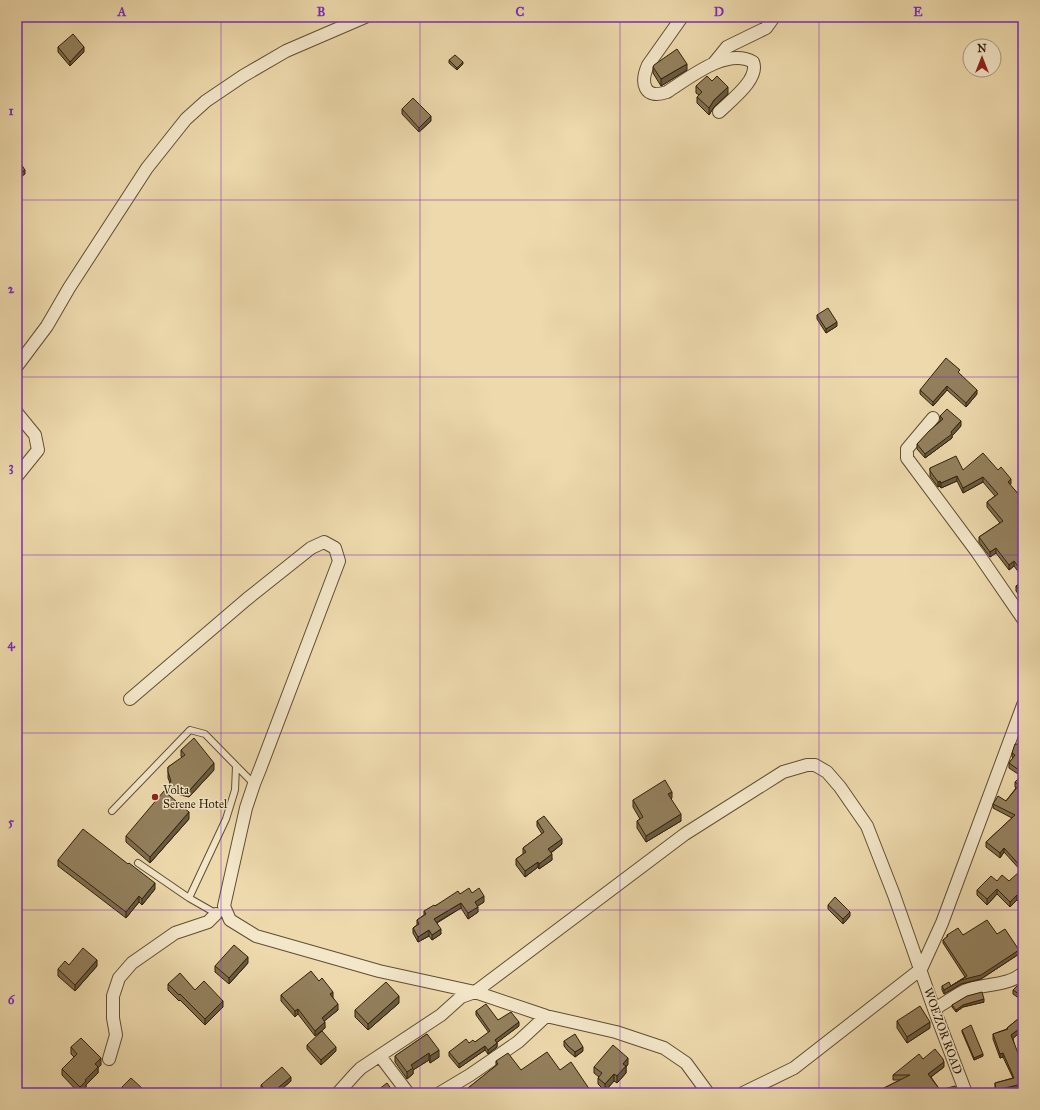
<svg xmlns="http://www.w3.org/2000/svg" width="1040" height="1110" font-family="'IM FELL Great Primer',serif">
<rect width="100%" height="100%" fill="#edd9ac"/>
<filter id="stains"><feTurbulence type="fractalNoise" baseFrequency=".005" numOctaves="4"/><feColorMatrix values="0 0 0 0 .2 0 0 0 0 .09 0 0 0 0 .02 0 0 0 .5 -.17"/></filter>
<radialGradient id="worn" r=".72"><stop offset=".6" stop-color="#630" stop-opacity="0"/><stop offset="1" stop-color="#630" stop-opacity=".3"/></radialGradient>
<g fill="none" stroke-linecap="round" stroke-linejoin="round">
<g stroke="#604e31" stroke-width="8">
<path id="lane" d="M112 811 190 730 205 734 254 784
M138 863 189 898 217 914
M189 898 226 819 235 790 236 766"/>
</g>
<g stroke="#604e31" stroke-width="14">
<path id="street" d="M682 17 648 65C640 83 644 100 667 92 689 78 727 47 753 62 760 79 730 101 719 112
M714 63 727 47 766 28 774 17
M17 366 47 326 69 288 147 168 186 119 206 101 243 76 286 51 365 17
M17 413 35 435 38 450 17 476
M933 418 907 449V458L977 552 1023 619
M130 699 247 599 311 548 324 542 335 548 339 561 260 769 254 784 246 808 224 906 230 920 256 936 379 971 475 992 546 1016 616 1032 664 1048 686 1063 708 1093
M934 1009C944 1004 954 996 964 991 983 983 1007 987 1023 973
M380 1056 408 1093
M109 1059 116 1035 113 1018V996L119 978 132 963 175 933 208 922 216 914
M338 1093 355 1074 361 1068 441 1015 461 997 475 992 685 834 783 772 807 765H815L827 772 840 787 867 826 894 895 934 1009 966 1093
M440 1093 470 1075 518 1042 546 1016
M743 1093 794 1068 921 969 942 923 1023 705"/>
</g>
<use href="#lane" stroke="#f3e6c9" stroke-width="6"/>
<use href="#street" stroke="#f3e6c9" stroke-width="12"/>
</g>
<path fill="#7e6e50" stroke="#312008" d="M58 47 84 52 70 66 58 52Z
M449 60 463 64 457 70 449 63Z
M653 67 687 70 661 86 653 73Z
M712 81 728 94 714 107 709 115 697 103V97L699 95 696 93V86Z
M402 109 431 121 419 132 402 114Z
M817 315 837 326 826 333 817 319Z
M960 374 977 394 966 407 947 390 933 406 920 394V390Z
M940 416 961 426 952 436V438L925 458 917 449V444L940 421Z
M930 468 963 470H998L1011 484 1010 485 1020 496 1023 494V578L1014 566 1009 570 996 553 990 557 979 542V537L1000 523 987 507V502L995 496 983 482 963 493 957 481 941 488 940 486 938 487 930 476Z
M1023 580V600L1016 591V586Z
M1023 744 1022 872 1004 852 1000 858 986 847V842L1012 818 993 808V804L1006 801 1016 788 1015 787V782L1021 776 1009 768V763L1013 758 1012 757V753L1022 747Z
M181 750 214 770 189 797 168 792V786L170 783 168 778V767L182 758 181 756Z
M672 798 671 799 681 821 646 842 637 828V821L640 819 633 807V800Z
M189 819 150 863 126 842V836Z
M537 821 562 844 551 853 552 860 539 869 538 867 525 877 516 865V859L523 854V848L542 834 537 826Z
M58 860 155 889 142 905 139 902 126 918 58 866Z
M1023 876V906L1017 900 1010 907 997 894 987 905 977 895V890L997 881H1009Z
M472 893 484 902 477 906 478 912 468 919 461 908 437 923 441 934 432 940 429 936 418 942 413 933V928L417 925V920L424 915V911L460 894Z
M828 905 850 916 843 924 828 909Z
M997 934 1019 954 981 979 961 984 944 994 942 990V986H951L965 977 943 943V940L947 937V935Z
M248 963 229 984 215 972V966Z
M69 965 97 966 75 991 58 976V969Z
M1023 980V1001L1013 994V990Z
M168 984 223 1007 205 1025 180 1000 179 1001 168 990Z
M281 995 333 998 338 1010 324 1021 325 1028 315 1036 298 1014 295 1017 281 1001Z
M984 1002 963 1007 956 1012 952 1007V1005Z
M399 1003 368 1030 355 1017V1010Z
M476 1011 498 1020 519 1026 497 1042V1047L488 1054 485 1050 459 1068 449 1056V1052L469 1043 475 1042 489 1033 476 1015Z
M1023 1015V1030L1013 1038 1023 1093H1019L1018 1090 1003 1093H996L995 1087V1083L1013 1078 1003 1057 1000 1058 993 1039V1034L1007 1029V1028Z
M897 1021 930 1028 907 1043 897 1028Z
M962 1030 983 1056 974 1060 962 1032Z
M427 1034 439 1057 430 1063 429 1060 413 1070V1074L407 1079 395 1062V1056Z
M564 1041 583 1051 575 1057 568 1051 564 1046Z
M307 1045 336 1051 321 1065 307 1049Z
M71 1047 101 1065 98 1068V1073L86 1085V1087L80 1093H79L62 1075V1069L74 1057 71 1054Z
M923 1059 944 1067 931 1077 940 1090 957 1093H878V1091L900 1080H893V1075Z
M496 1061 521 1070H560L592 1093H468V1088L496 1066Z
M628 1064 626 1067V1073L617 1083 614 1081 605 1091 598 1084V1078L599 1077 594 1073V1067Z
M291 1081 277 1093H265L261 1089V1085Z
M122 1087 144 1093H123L122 1092Z"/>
<path fill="#675a41" stroke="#312008" d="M84 47V52L70 66V62Z
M463 62V64L457 70V68Z
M687 64V70L661 86V79Z
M728 87V94L714 107 709 115V108L714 100Z
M431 116V121L419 132V128Z
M25 170V174L17 180V175Z
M837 322V326L826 333V329Z
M947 386V390L933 406V402Z
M977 390V394L966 407V403Z
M961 421V426L952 436V438L925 458V454L951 432Z
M957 476V481L941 488V483Z
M983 477V482L963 493V488Z
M1011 479V484L1008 487V482Z
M940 481V486L938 487V482Z
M20 542V548L17 551V544Z
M996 548V553L990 557V552Z
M1014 561V566L1009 570V565Z
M214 763V770L189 797V791Z
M672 792V798L668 801V794Z
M189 812V819L150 863V857Z
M681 814V821L646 842V836Z
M562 839V844L548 855V849Z
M1004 848V852L1000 858V853Z
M552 854V860L539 869V864Z
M538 862V867L525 877V871Z
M155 883V889L142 905V899Z
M997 889V894L987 905V899Z
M1017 895V900L1010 907V902Z
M139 896V902L126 918V912Z
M484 896V902L475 908V902Z
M461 903V908L434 924V919Z
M478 907V912L468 919V913Z
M850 912V916L843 924V919Z
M441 929V934L432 940V935Z
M429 930V936L418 942V937Z
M1019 950V954L981 979 961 984 944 994V990L961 980Z
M248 957V963L229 984V978Z
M97 960V966L75 991V985Z
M333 992V998L330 994Z
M399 996V1003L368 1030V1024Z
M984 999V1002L963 1007 956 1012V1010L963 1005Z
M223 1001V1007L205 1025V1019Z
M338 1004V1010L322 1023V1018Z
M298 1009V1014L295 1017V1011Z
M325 1022V1028L315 1036V1031Z
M519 1022V1026L495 1044V1040Z
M930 1022V1028L907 1043V1037Z
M1023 1026V1030L1011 1040V1035Z
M497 1043V1047L488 1054V1050Z
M485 1046V1050L459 1068V1064Z
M336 1047V1051L321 1065V1060Z
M583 1047V1051L575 1057V1052Z
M439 1050V1057L430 1063V1056Z
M429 1053V1060L413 1070V1074L407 1079V1072L411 1065Z
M1003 1053V1057L1000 1058V1054Z
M983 1054V1056L974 1060V1058Z
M101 1058V1065L98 1068V1073L86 1085V1087L80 1093V1087L95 1064Z
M628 1058V1064L626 1067V1073L617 1083V1076L623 1064Z
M944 1062V1067L928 1079V1074Z
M614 1074V1081L605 1091V1084Z
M291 1077V1081L277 1093H272Z
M1018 1085V1090L1003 1093H996V1090Z"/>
<path fill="#93805d" stroke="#312008" d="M73 34 84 47 70 62 58 47Z
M677 49 687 64 661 79 653 67 654 65Z
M455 55 463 62 457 68 449 60Z
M707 76 712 81 717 76 728 87 714 100 709 108 697 97 702 92 696 86Z
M413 98 431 116 419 128 402 109Z
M19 161 25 170 17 175V162Z
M828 308 837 322 826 329 817 315Z
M946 358 960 370 958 372 977 390 966 403 947 386 933 402 920 390Z
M947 409 961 421 951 432 952 434 925 454 917 444 929 431 943 419 940 416Z
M983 453 998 470 1001 467 1011 479 1008 482 1020 496 1023 494V573L1014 561 1009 565 996 548 990 552 979 537 1003 521 987 502 998 494 983 477 963 488 957 476 941 483 940 481 938 482 930 471V468L956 456 963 470Z
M17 539 20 542 17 544Z
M1023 580V595L1016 586Z
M194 738 214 763 189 791 168 786 171 781 168 772V767L185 755 181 750Z
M1015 744H1018L1022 747 1023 744V773L1009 763 1015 755 1012 753Z
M1023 774V867L1022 868 1004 848 1000 853 986 842 1015 815 993 804 998 796 1006 801 1019 785 1015 782Z
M665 780 672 792 668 794 681 814 646 836 637 821 643 817 633 800Z
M164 791 189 812 150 857 126 836Z
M544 816 562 839 548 849 552 854 539 864 538 862 525 871 516 859 526 852 523 848 544 832 537 821Z
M83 829 128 864 129 863 155 883 142 899 139 896 126 912 58 860Z
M1019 872 1023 876V901L1017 895 1010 902 997 889 987 899 977 890 991 876 997 881 1002 875 1009 881Z
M469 888 472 893 479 888 484 896 475 902 478 907 468 913 461 903 434 919 441 929 432 935 429 930 418 937 413 928 419 924 417 920 426 914 424 911 434 905 435 906 458 891 460 894Z
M835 897 850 912 843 919 828 905Z
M987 920 997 934 1005 929 1019 950 981 975 961 980 944 990 942 986 949 982 951 986 967 976 943 940 948 936 947 935 958 928 963 935Z
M234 945 248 957 229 978 215 966Z
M83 948 97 960 75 985 58 969 65 961 69 965Z
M311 971 319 981 322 978 333 992 330 994 338 1004 322 1018 325 1022 315 1031 298 1009 295 1011 281 995Z
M180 973 195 990 204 981 223 1001 205 1019 180 994 179 995 168 984Z
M1023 980V997L1013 990Z
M386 982 399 996 368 1024 355 1010Z
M982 992 984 999 963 1005 956 1010 952 1005 967 996Z
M486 1004 498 1020 511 1012 519 1022 495 1040 497 1043 488 1050 485 1046 459 1064 449 1052 466 1039 469 1043 473 1040 475 1042 490 1031 476 1011Z
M920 1006 930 1022 907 1037 897 1021Z
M1023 1015V1026L1011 1035 1018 1053 1023 1050V1093H1021L1018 1085 996 1090 995 1083 1014 1078 1003 1053 1000 1054 993 1034 1008 1029 1007 1028Z
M971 1025 983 1054 974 1058 962 1030Z
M322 1031 336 1047 321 1060 307 1045Z
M427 1034 439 1050 430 1056 429 1053 411 1065 413 1068 407 1072 395 1056Z
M575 1034 583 1047 575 1052 568 1046 564 1041Z
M81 1038 101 1058 95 1064 98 1067 85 1080 86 1081 80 1087 62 1069 77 1054 71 1047Z
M613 1045 628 1058 623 1064 626 1066 617 1076 614 1074 605 1084 598 1078 602 1073 594 1067Z
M935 1049 943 1059 944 1062 928 1074 940 1090 955 1086 957 1093H879L878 1091 910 1075H893L919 1054 923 1059Z
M547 1052 560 1070 571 1062 592 1093H472L468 1088 498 1064 496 1061 508 1053 521 1070Z
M282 1067 291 1077 272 1093H269L261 1085Z
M131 1078 144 1090 141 1093H128L122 1087Z
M387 1083 394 1093H374Z
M849 1089 852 1093H843Z"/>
<path fill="none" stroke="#7b2cbf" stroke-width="1" stroke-opacity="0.55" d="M221 17V1093M420 17V1093M620 17V1093M819 17V1093M17 200H1023M17 377H1023M17 555H1023M17 733H1023M17 910H1023"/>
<circle fill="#8f2418" stroke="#f3e6c9" stroke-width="1.5" cx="155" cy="797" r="4"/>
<g text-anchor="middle" stroke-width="3" stroke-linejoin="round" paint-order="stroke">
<g font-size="12" fill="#312008" stroke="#f3e6c9" text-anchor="start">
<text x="163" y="794">Volta<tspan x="163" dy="14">Serene Hotel</tspan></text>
</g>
<g font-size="12" fill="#312008" stroke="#f3e6c9">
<text transform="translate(943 1031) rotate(70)" y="4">WOEZOR ROAD</text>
</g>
</g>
<rect width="1040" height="1110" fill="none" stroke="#edd9ac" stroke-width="44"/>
<g transform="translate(982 58)"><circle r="19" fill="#f3e6c9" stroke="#a5977c"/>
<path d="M0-3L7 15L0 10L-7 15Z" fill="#8f2418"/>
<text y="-6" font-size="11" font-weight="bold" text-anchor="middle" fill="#312008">N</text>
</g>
<rect x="22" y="22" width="996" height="1066" fill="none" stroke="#7b2cbf" stroke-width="1.5"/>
<g font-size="13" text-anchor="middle" font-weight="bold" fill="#7b2cbf">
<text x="122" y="16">A</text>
<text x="321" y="16">B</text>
<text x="520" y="16">C</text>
<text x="719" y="16">D</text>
<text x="918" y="16">E</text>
<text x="11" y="115">1</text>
<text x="11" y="293">2</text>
<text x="11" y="471">3</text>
<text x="11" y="648">4</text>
<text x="11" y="826">5</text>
<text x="11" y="1004">6</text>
</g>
<rect width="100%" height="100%" filter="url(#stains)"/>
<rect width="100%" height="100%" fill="url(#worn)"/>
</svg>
